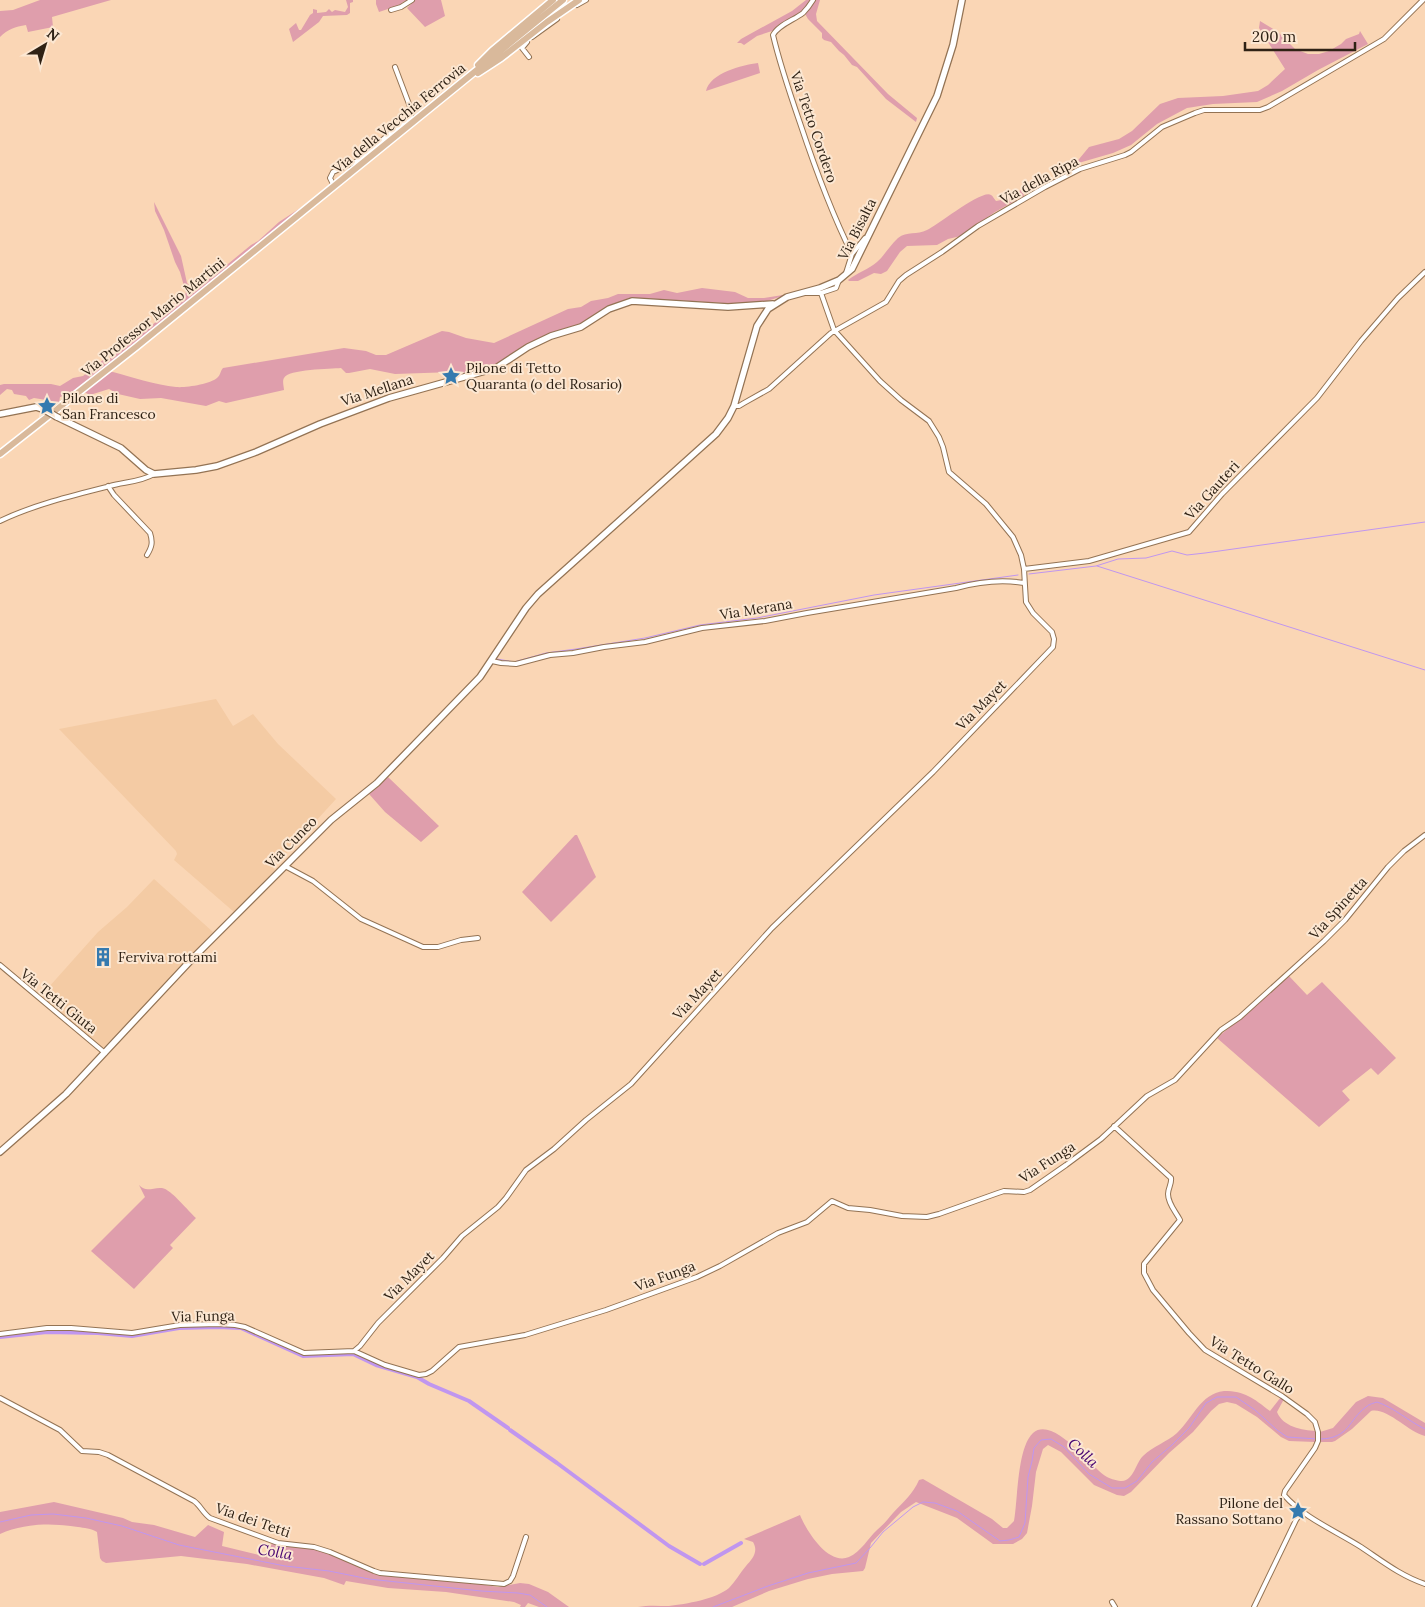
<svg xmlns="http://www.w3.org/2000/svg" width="1425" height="1607" font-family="Lora,serif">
<rect width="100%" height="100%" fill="#fad6b5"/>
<path fill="#f4cba4" d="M216 699 233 726 253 714 278 744 336 799 273 868 275 870 234 912 174 860 177 854 176 851 59 729Z
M154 879 213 932 103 1048 40 997 98 932 127 907Z"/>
<path fill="#df9eac" d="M40 0H111L52 17 53 27 28 32 26 25C15 27 8 29 0 37V11L13 10Z
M346 0H353V2L350 3V13L347 15 323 16 319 22 293 42 289 29 296 23 299 30H301L310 15 313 13V9L317 10V13L326 12 329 9 332 12 335 10 345 12 348 7Z
M376 0H408L403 2 400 5 379 12 376 4Z
M412 0H441L445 16 425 27 407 8 413 2Z
M806 0H820L816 14 817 21 888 94 917 118 916 122 886 99 867 78 857 67 852 65 844 55 839 51 831 42 824 40 822 38V33L808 19 804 12 772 31 757 36 744 45 741 43H737L741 39 792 11Z
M1260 21 1278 32 1295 49 1308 54H1319L1329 51 1341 44 1346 39 1359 34 1360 31 1368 44 1318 70 1282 91 1257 102 1213 104 1187 108 1157 124 1131 145 1113 153 1075 164 1089 147 1119 139 1132 131 1160 104 1178 98 1223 96 1258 91 1268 85 1285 69 1259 28Z
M758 63 760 73 706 91C710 73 742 65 758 63Z
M1022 189 1024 196 995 212 961 236 948 239 937 245 907 246 900 252 887 271 881 274 874 273 858 281H849L848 280C857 273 869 269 877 262 885 255 890 245 898 238 907 231 917 235 927 230 937 226 982 189 991 195 993 196 994 199 996 201 1000 201 1019 192 1022 189Z
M314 199 67 398 65 396 60 397 59 403 50 410 46 400 34 398 29 400 26 396 14 394 12 390 7 389 0 395V385L4 384H51L60 386 73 378 83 376 103 360 109 359 166 314 164 312 186 293 180 272 175 262 164 230 155 211 154 202 181 256 187 283 189 285H192L211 278 251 245 258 241 279 222Z
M702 288 735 292 748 298H764L789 294 764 302 740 304 636 298C613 302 597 315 578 326 566 332 554 337 543 343 513 357 489 368 457 377H455L453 372 395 374 370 369 349 373H346L341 368C331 369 288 369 284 378 282 381 284 387 284 390L226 403 219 401 206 406 161 398 140 399 118 394 109 389 90 395 82 391 109 372H113C132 377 156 385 176 387 186 388 210 384 217 378 221 375 220 371 223 368L344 348 366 351 376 355H386L442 331 449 332 466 338 494 343 568 309 581 307 591 301 608 298 618 294H650L664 290 677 293Z
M388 777 439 826 421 842 385 812 369 794Z
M575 835H577C584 849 589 863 596 877L551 922 522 892Z
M1289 976 1307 995 1322 982 1396 1058 1378 1075 1371 1068 1342 1091 1350 1100 1319 1127 1217 1038Z
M139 1185C146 1193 153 1187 162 1188 171 1189 189 1212 196 1218L170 1245 173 1248 134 1289 91 1251 145 1197Z
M1224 1391C1245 1391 1253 1398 1270 1411L1281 1397 1284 1399 1277 1412C1283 1427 1302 1430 1316 1431L1315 1442 1289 1441 1281 1437 1257 1417 1236 1404 1227 1402 1219 1404 1211 1411 1193 1432 1169 1453 1131 1492 1124 1496 1117 1495 1094 1485 1061 1452 1048 1445 1043 1449 1036 1472 1032 1506 1027 1533 1022 1539 1013 1544H993L957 1518 916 1502 901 1512 871 1543 865 1568 863 1571 832 1574 808 1579 769 1591 732 1607H638C648 1605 659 1606 669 1606 686 1604 716 1599 729 1588 735 1582 740 1573 746 1566 752 1559 759 1552 753 1542L744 1539 800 1515C806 1530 828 1566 849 1557 861 1552 868 1538 877 1530 883 1525 888 1519 893 1513 903 1502 913 1494 919 1480L923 1479 992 1519 1003 1528H1007L1014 1521C1018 1498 1017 1448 1033 1433 1054 1415 1092 1469 1107 1477 1111 1479 1118 1481 1122 1481 1134 1480 1135 1464 1143 1456 1153 1446 1167 1442 1177 1433 1193 1418 1200 1394 1224 1391Z
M1368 1396 1383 1398 1425 1423V1436C1408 1432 1387 1407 1371 1411L1352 1429 1335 1441 1332 1442H1321L1320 1432 1333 1428 1356 1402Z
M54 1502 123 1518 132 1522 154 1525 195 1537 208 1525 224 1532 222 1546 263 1556 268 1554 272 1543 311 1548 330 1554 379 1575 479 1584 498 1587 520 1583 529 1584 548 1592 569 1607H539L528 1603 525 1607H520L521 1605 514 1602 446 1592 388 1588 346 1581 344 1585 324 1578 247 1564 181 1556 106 1563 102 1561 100 1558 97 1532C91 1528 84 1528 78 1527 52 1523 25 1523 0 1534V1512Z"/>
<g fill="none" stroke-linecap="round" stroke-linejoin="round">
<path stroke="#c096ef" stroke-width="1" d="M1097 566 1425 670
M1029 574 1096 566 1118 559 1146 558 1172 551 1187 555 1205 553 1425 522
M497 659 514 662 546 653 576 649 645 638 700 625 757 618 874 595 1018 575
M1321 1439C1350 1438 1348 1420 1366 1407 1369 1404 1374 1403 1377 1402 1395 1408 1408 1421 1425 1429
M0 1522 31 1515 53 1514 86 1518 122 1526 179 1545 285 1566 329 1571 369 1579 481 1591 518 1593 530 1595 547 1607
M713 1607 768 1586 808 1573 856 1563 870 1548 883 1532 913 1507 923 1502 935 1503 957 1511 1000 1541 1009 1540 1019 1537 1025 1523 1028 1477 1032 1461 1034 1448 1041 1440 1051 1439 1064 1447 1089 1474 1112 1488H1125L1137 1481 1152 1462 1172 1445 1189 1428 1206 1403 1217 1397H1236L1255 1410 1277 1430 1287 1437 1317 1439"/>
<path stroke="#c096ef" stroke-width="4" d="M0 1337 47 1332 98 1333 132 1336 179 1328 218 1327 241 1328 303 1356 353 1354 376 1365 417 1377 429 1384 469 1401 508 1428
M510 1430 557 1463 669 1546 700 1564
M704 1564 741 1543"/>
<g stroke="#937354" stroke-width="6">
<path id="street" d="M813 0C810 5 807 9 803 13 794 20 778 25 773 35 780 65 790 94 800 123 815 168 831 212 852 254L846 273
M577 5 586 0
M391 10 401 7 412 0
M532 37 557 19
M527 42 522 48 529 57
M334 186 330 178 333 172 357 161 411 116 412 112 395 67
M852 254 865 238
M806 293H821L836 288 839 280
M734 406H739L744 403 769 389 831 333 886 302 899 281 906 275 942 252 978 226 1045 187 1080 169 1125 155 1131 152 1162 127 1195 113 1204 110H1260L1268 107 1384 39 1423 0
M108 486 114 495 150 533C153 542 152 547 147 555
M0 521C33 505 74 495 110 486 124 482 141 482 154 474
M1024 569 1089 561 1189 532 1222 494 1317 398 1361 341 1398 298 1425 272
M492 661 501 663 516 664 550 655 573 653 604 647 645 642 702 628 765 621 807 613 956 588C978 582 1001 579 1024 583
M285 866 313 881 361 919 423 947H438L461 940 478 938
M0 965 105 1053
M1114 1126 1171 1178C1172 1184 1168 1188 1168 1194 1168 1204 1176 1212 1180 1220L1144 1264V1273L1153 1290 1189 1333 1205 1350 1282 1396 1307 1414 1315 1422 1318 1432V1441L1315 1448 1285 1491 1284 1495C1304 1518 1336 1531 1361 1547 1382 1561 1401 1576 1425 1584
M0 1334 47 1328H71L132 1333 180 1325 218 1324 235 1325 245 1327 304 1353 354 1351 385 1365 419 1375 426 1374 432 1371 459 1347 525 1335 606 1310 697 1277 720 1266 778 1233 807 1222 832 1201 848 1208 870 1210 902 1216 927 1217 939 1214 998 1193 1004 1191 1024 1192 1030 1190 1066 1165 1101 1139 1147 1096 1175 1080 1221 1030 1240 1017 1324 941 1345 920 1388 867 1404 851 1425 835
M354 1351 360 1346 378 1323 443 1258 462 1236 498 1207 506 1198 526 1170 554 1149 586 1120 631 1084 772 928 933 772 1053 647 1054 639 1052 632 1033 613 1026 602 1024 569 1021 555 1013 537 986 504 949 472 943 447 939 437 929 421 901 400 880 381 834 330 821 293
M0 1398 60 1430 82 1451 99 1452 108 1455 194 1501C200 1505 203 1513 210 1518L278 1543 314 1547 330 1552 374 1571 380 1573 504 1584 510 1581 513 1576 526 1537
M1112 1602 1115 1607
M1254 1607 1296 1520 1302 1511"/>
</g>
<g stroke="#937354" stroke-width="8">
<path id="secondary" d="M0 414 36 407 45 410
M57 417 121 448 146 470 154 474 196 470 217 466 256 452 320 424 389 398 496 368 528 347 551 336 581 327 609 309 632 301 728 307 773 304
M0 1152 66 1094 193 958 331 820 377 783 480 677 526 608 538 594 716 434 728 418 734 406 757 326 768 309 787 297 820 288 839 280 852 269 937 96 953 45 962 0"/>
</g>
<g stroke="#fff" stroke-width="9">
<path id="primary" d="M478 65 492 51 553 0
M478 73 501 58 547 22 579 0
M0 454 136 347 563 0"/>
</g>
<use href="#street" stroke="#fff" stroke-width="4"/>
<use href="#secondary" stroke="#fff" stroke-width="5.5"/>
<use href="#primary" stroke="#d9b99b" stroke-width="6"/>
<g stroke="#937354" stroke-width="8" stroke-linecap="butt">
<path id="secondary-bridge" d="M45 410 57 417"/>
</g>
<use href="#secondary-bridge" stroke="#fff" stroke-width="5.5"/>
</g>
<defs>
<g id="sight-bare" transform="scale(1.5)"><path d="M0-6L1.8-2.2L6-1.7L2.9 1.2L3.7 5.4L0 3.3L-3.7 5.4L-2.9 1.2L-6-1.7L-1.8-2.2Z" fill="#357aaf" stroke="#fce7d2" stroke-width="2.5" paint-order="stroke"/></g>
<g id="building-bare" transform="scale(1.5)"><path d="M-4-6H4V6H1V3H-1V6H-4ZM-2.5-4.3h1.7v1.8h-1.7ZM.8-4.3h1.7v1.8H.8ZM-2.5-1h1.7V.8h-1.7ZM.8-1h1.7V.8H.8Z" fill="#357aaf" stroke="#fce7d2" stroke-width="2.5" paint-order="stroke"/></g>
</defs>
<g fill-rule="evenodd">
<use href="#sight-bare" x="451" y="376"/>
<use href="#sight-bare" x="47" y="406"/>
<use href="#building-bare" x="103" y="957"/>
<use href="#sight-bare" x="1298" y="1511"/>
</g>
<g text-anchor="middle" stroke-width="4" stroke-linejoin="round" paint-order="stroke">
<g font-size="14" fill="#2f2215" stroke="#fce7d2">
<text transform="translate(399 118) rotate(-39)" y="5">Via della Vecchia Ferrovia</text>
<text transform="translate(814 127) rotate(71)" y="5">Via Tetto Cordero</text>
<text transform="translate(1039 180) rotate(-28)" y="5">Via della Ripa</text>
<text transform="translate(857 229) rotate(-63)" y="5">Via Bisalta</text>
<text transform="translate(153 317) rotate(-39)" y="5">Via Professor Mario Martini</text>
<text transform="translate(377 390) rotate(-18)" y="5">Via Mellana</text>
<text transform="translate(1212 490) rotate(-48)" y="5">Via Gauteri</text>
<text transform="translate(756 609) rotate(-9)" y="5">Via Merana</text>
<text transform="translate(981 705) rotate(-45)" y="5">Via Mayet</text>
<text transform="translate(291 842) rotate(-45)" y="5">Via Cuneo</text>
<text transform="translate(1338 908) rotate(-48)" y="5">Via Spinetta</text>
<text transform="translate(697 994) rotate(-47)" y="5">Via Mayet</text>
<text transform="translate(59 1001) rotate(39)" y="5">Via Tetti Giuta</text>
<text transform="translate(1047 1162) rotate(-33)" y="5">Via Funga</text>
<text transform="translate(409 1276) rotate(-45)" y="5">Via Mayet</text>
<text transform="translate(665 1276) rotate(-20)" y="5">Via Funga</text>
<text transform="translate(203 1316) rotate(-1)" y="5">Via Funga</text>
<text transform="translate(1252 1365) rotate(32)" y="5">Via Tetto Gallo</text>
<text transform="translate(253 1520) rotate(19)" y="5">Via dei Tetti</text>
</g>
<g font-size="14" fill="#2f2215" stroke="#fce7d2" text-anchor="start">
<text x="466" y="373">Pilone di Tetto<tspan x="466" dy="16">Quaranta (o del Rosario)</tspan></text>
<text x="62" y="403">Pilone di<tspan x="62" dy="16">San Francesco</tspan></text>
<text x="118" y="962">Ferviva rottami</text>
<text x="1283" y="1508" text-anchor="end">Pilone del<tspan x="1283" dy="16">Rassano Sottano</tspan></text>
</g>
<g font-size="15" font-style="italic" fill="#460371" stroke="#fce7d2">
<text transform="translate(1083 1453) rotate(43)" y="5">Colla</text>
<text transform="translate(275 1552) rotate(10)" y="5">Colla</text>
</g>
</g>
<g transform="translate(45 45) rotate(38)" stroke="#fce7d2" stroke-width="4" paint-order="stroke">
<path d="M0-4L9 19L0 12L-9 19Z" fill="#2f2215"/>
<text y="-8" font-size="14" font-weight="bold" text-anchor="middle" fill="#2f2215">N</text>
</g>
<path d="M1245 42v8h110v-8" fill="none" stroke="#2f2215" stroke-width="2.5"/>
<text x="1252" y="42" font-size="15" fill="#2f2215" stroke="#fce7d2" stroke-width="4" paint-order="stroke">200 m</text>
</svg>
